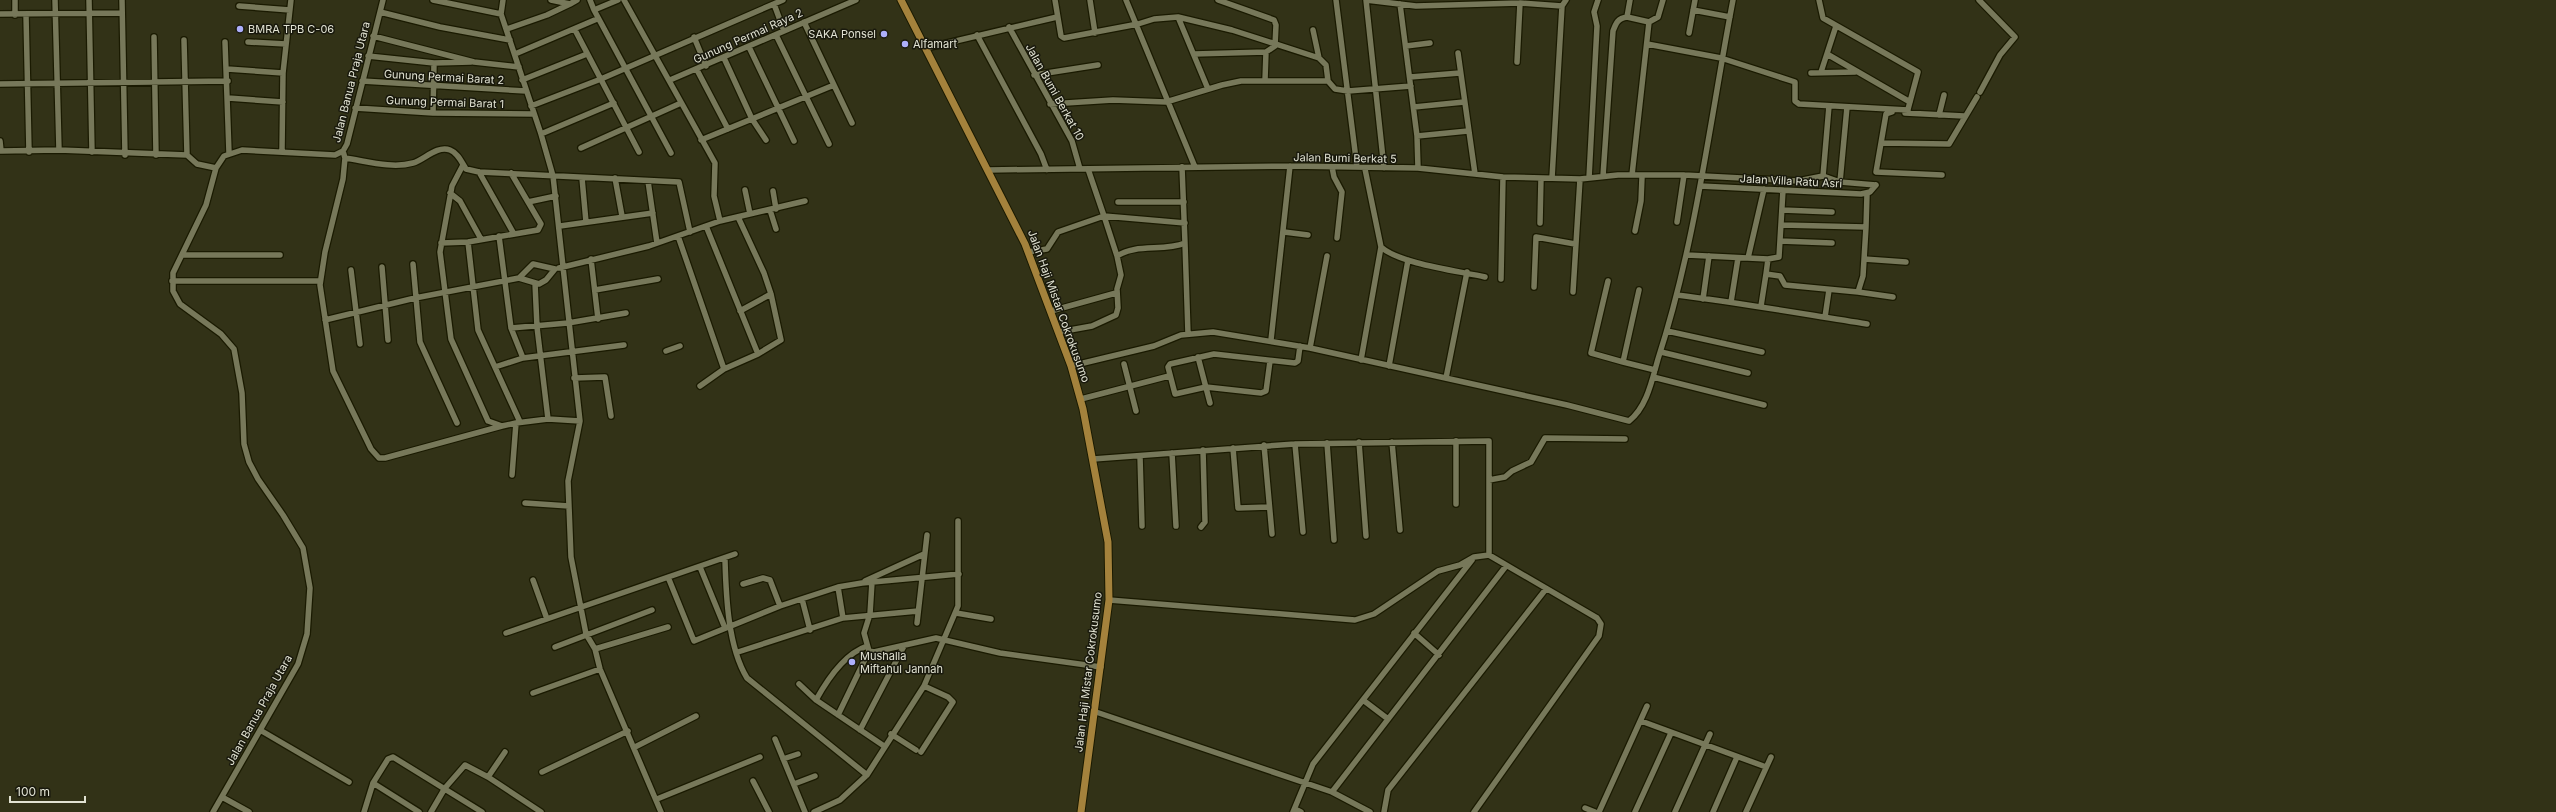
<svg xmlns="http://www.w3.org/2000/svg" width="2556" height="812" font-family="Inter,sans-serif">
<rect width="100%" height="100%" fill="#323217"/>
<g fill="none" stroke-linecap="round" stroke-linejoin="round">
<g stroke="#1a1a01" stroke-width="8">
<path id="minor" d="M55 0 59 150
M89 0 92 152
M122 0 125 155
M433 0 501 14
M503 0 501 14 541 134 553 176 580 421 568 481 571 557 586 634 595 649 600 669 661 812
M551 0 570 4 577 0
M590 0 594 10 618 0
M624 0 715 163 714 196 720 221
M1055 0 1061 36 1064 38 1138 24 1154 19 1178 17 1232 30 1319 58
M1090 0 1095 33
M1126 0 1195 167
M1336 0 1357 167
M1366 0 1416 6 1520 3 1562 6 1566 0
M1366 0 1384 168
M1819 0 1823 18 1918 72 1907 113
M1979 0 2015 37 2000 55 1980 92
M774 4 784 31
M1400 4 1417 136 1418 168
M239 6 290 10
M594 10 671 153
M1693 10 1730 17
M380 12 440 27 510 40
M0 14 122 13
M15 15V0
M26 15 29 152
M1178 17 1208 89
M1627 17 1649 22
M804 22 852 123
M1009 27 1072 141 1080 169
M507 29 547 15 570 4
M575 30 639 152
M1313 30 1319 58 1326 65 1328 81 1335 89 1348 91 1411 86
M1689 33 1695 0
M776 35 829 144
M977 35 1041 154 1047 170
M373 36 474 62 519 67
M154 37 156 155
M694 37 706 66
M184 40 187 155
M225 42 229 153
M248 42 286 44
M1647 44 1721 58 1795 82V101L1799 104 1908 110
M1406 46 1430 43
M749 47 794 141
M926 48 1057 17
M1458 53 1475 174
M515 54 597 19
M1194 54 1266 52 1275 46 1276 25 1274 20 1218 0
M1827 54 1910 102
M368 56 434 63 471 62
M724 58 752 119 766 140
M1517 62 1520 3
M227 69 283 73
M697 70 728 129
M1821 72 1836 26
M1811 73 1855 72
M1034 75 1098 65
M1410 77 1460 73
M522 80 587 54
M670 80 856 0
M1265 80 1266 52
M362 81 526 91
M0 84 228 81
M228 98 283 102
M1050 104 1113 100 1166 102 1222 85 1241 81H1328
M531 106 601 79 783 0
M1414 107 1464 102
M355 108 433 113 534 114
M1892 112 1886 114 1876 172 1942 175
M433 113 434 63
M1905 113 1964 116
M1939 115 1944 95
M541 134 614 103
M1417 136 1468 131
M701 140 834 85
M0 141 1 151 59 150 187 155 197 164 216 168
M1881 143 1949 144 1977 97
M581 148 681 103
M282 150 283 73 291 0
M343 151 345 158 343 179 325 252 320 285 333 371 371 449 379 458H385L502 426
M345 158C366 161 392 169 413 163 424 160 437 145 450 150 458 153 462 163 466 169L479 172 679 182 690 232
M463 165 452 186 440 252 451 339 488 421 502 426 516 423
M1332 167 1334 177 1342 192 1337 238
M1365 169 1381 247C1400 264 1459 271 1485 277
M988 170 1290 166 1418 168 1503 177 1580 179 1618 175H1684L1798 181 1823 176 1840 182 1876 185
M479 172 514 234
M1632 175 1649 22 1658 17 1663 0
M1603 176 1613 31C1616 23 1618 18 1627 17L1630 0
M1823 176 1829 106
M582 178 586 222
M615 178 622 216
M1552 178 1562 6
M1589 178 1597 26 1594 12 1598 0
M648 181 657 243
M1840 182 1847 107
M1700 186 1861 194 1870 192 1876 185
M745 190 750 214
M773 191 776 209
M450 193 460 201 481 239
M528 202 556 196
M1118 202H1184
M770 210 776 229
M1782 210 1832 212
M1677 222 1684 175
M1540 223 1541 178
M560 226 653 213
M706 226 758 354
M1866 227 1867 194
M1635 231 1641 201 1642 177
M1284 232 1308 235
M499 236 511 328 568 323 626 313
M678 236 724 369
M1780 241 1832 243
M468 242 478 330 520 422
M441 243 468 242 538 230 541 224 538 219 511 173
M1185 243 1188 334
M1028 252 1047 249 1058 232 1104 216 1088 169
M182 255H280
M1687 255 1768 259 1766 274 1780 276 1785 285 1858 292 1863 276 1866 227 1781 225
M1117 256 1104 216 1185 223
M1748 258 1764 189
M591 259 598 319
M1768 259 1779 257 1783 190
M1864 259 1906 262
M413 264 420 342 457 423
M382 267 388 340
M559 268 649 246 720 221 805 201
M351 270 360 344
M1501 279 1503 177
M172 281H320
M1608 281 1591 353 1623 362
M535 283 537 327 548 419
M1534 287 1536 237 1575 244
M595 290 658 279
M1639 290 1623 362 1655 370
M1573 292 1580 179
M1858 292 1893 297
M1677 295C1741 303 1803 314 1867 324
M1703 299 1709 256
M1731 302 1738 258
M1761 306 1766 274
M740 311 771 294
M1051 311 1116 293
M1825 317 1829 290
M325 320 415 298 519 278 539 284 546 280 555 269 533 264 519 278
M511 328 523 358 624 345
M1667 331 1762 352
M1059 332 1092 326 1116 315 1118 308 1117 289 1121 275 1117 256C1137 243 1163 252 1185 243L1182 167
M1271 340 1290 166
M1310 348 1327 256
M666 351 680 346
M1661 352 1748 373
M1198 357 1210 403
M1361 360 1381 247
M1270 361 1266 391 1261 393 1206 387 1175 394 1168 367 1170 364 1214 354 1295 363 1298 361 1300 346
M1124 364 1136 411
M1071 366 1154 346 1181 335 1213 332 1310 348 1567 405 1629 421C1647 407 1652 380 1658 359 1696 242 1710 120 1733 0
M1389 366 1408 260
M495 367 523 358
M1653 377 1764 405
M574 378 605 377 611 416
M1446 378 1467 272
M700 386 724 369 758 354 781 340 771 294 764 273 738 217
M1081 399 1169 376
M1456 441V504
M1359 442 1366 536
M1392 442 1400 530
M1327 443 1334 540
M1295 444 1303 532
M1264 445 1272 534
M1233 448 1238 508 1269 507
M1172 453 1176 526
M1140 456 1142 526
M1093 459 1295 444 1489 441V555
M512 475 516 423 548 419 580 421
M1489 480 1505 477 1512 471 1531 462 1545 438 1625 439
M525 503 569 506
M1201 527 1205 522 1203 450
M725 560C726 596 728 647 747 678L867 775
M700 567 725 628
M668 577 694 641 780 606 838 587 862 583 959 574
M533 580 547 619
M865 581 924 554
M743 584 763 578 770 580 780 606
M838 587 843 618
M802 599 810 630
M1109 600 1355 620 1374 614 1438 571 1460 565 1474 557 1489 555 1597 618 1601 624 1599 636 1474 812
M956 613 991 619
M917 623 927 535
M506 633 735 554
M1414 633 1439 655
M555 647 652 610
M595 649 668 627
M869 651 874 652 936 638 1000 653 1101 667
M738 652 843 618 918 611
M799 684 816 700 884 746
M533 693 600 669
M816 700C827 680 844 654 867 646
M1363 700 1388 719
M1096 712 1332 792 1370 812
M838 715 869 651 864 633 870 614 872 582
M1641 721 1766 767
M260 730 349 782
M860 730 904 646
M891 734 916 750
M775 739 805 812
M635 747 696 716
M921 752 953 702 948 697 924 686
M783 759 798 754
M542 772 628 731
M488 777 505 752
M753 781 769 812
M373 783 419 812
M794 784 815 776
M1332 792 1506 566
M222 797 249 812
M657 799 760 757
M1585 808 1595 812
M1295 809 1301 812
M213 812 298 664 307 634 310 588 303 548 283 515 258 479 249 462 244 444 242 393 234 349 221 334 180 304 173 291V273L206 205 216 168 224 156 242 150 335 155 343 151 347 144 383 0
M364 812 373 783 388 759 393 757 482 812
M431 812 445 788 465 765 488 777 541 812
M814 812 840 800 867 775 924 686 958 606V521
M1293 812 1313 764 1472 560
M1384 812 1388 790 1546 589
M1599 812 1647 706
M1635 812 1671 733
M1675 812 1710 734
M1713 812 1737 757
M1746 812 1771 757"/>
</g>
<g stroke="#1a1a01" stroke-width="9">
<path id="major" d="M901 0 1025 244 1071 366 1083 409 1108 542 1109 600 1081 812"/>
</g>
<use href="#minor" stroke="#77785a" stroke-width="5.5"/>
<use href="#major" stroke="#a4823c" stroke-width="7"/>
</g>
<g fill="#adaffb" stroke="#19190d" stroke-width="1.5">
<circle cx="240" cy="29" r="4"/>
<circle cx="884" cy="34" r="4"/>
<circle cx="905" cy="44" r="4"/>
<circle cx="852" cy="662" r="4"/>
</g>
<g text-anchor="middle" stroke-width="3" stroke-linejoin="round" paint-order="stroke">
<g font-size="11" fill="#e1e2d2" stroke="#19190d" text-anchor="start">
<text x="248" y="33">BMRA TPB C-06</text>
<text x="876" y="38" text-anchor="end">SAKA Ponsel</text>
<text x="913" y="48">Alfamart</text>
<text x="860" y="660">Mushalla<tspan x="860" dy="13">Miftahul Jannah</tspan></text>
</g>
<g font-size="11" fill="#e1e2d2" stroke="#19190d">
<text transform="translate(748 36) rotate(-24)" y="4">Gunung Permai Raya 2</text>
<text transform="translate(444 77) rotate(3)" y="4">Gunung Permai Barat 2</text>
<text transform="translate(351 82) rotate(-76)" y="4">Jalan Banua Praja Utara</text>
<text transform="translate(1055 92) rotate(61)" y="4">Jalan Bumi Berkat 10</text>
<text transform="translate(445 102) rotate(2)" y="4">Gunung Permai Barat 1</text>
<text transform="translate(1345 158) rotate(1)" y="4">Jalan Bumi Berkat 5</text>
<text transform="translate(1791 181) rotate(3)" y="4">Jalan Villa Ratu Asri</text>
<text transform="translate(1059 306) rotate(70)" y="4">Jalan Haji Mistar Cokrokusumo</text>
<text transform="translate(1088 672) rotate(-83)" y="4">Jalan Haji Mistar Cokrokusumo</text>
<text transform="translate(259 710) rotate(-61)" y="4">Jalan Banua Praja Utara</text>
</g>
</g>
<path d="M10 796v6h75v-6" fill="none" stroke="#e1e2d2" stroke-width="2"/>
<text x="16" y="796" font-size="12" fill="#e1e2d2" stroke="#19190d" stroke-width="3" paint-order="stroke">100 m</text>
</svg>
